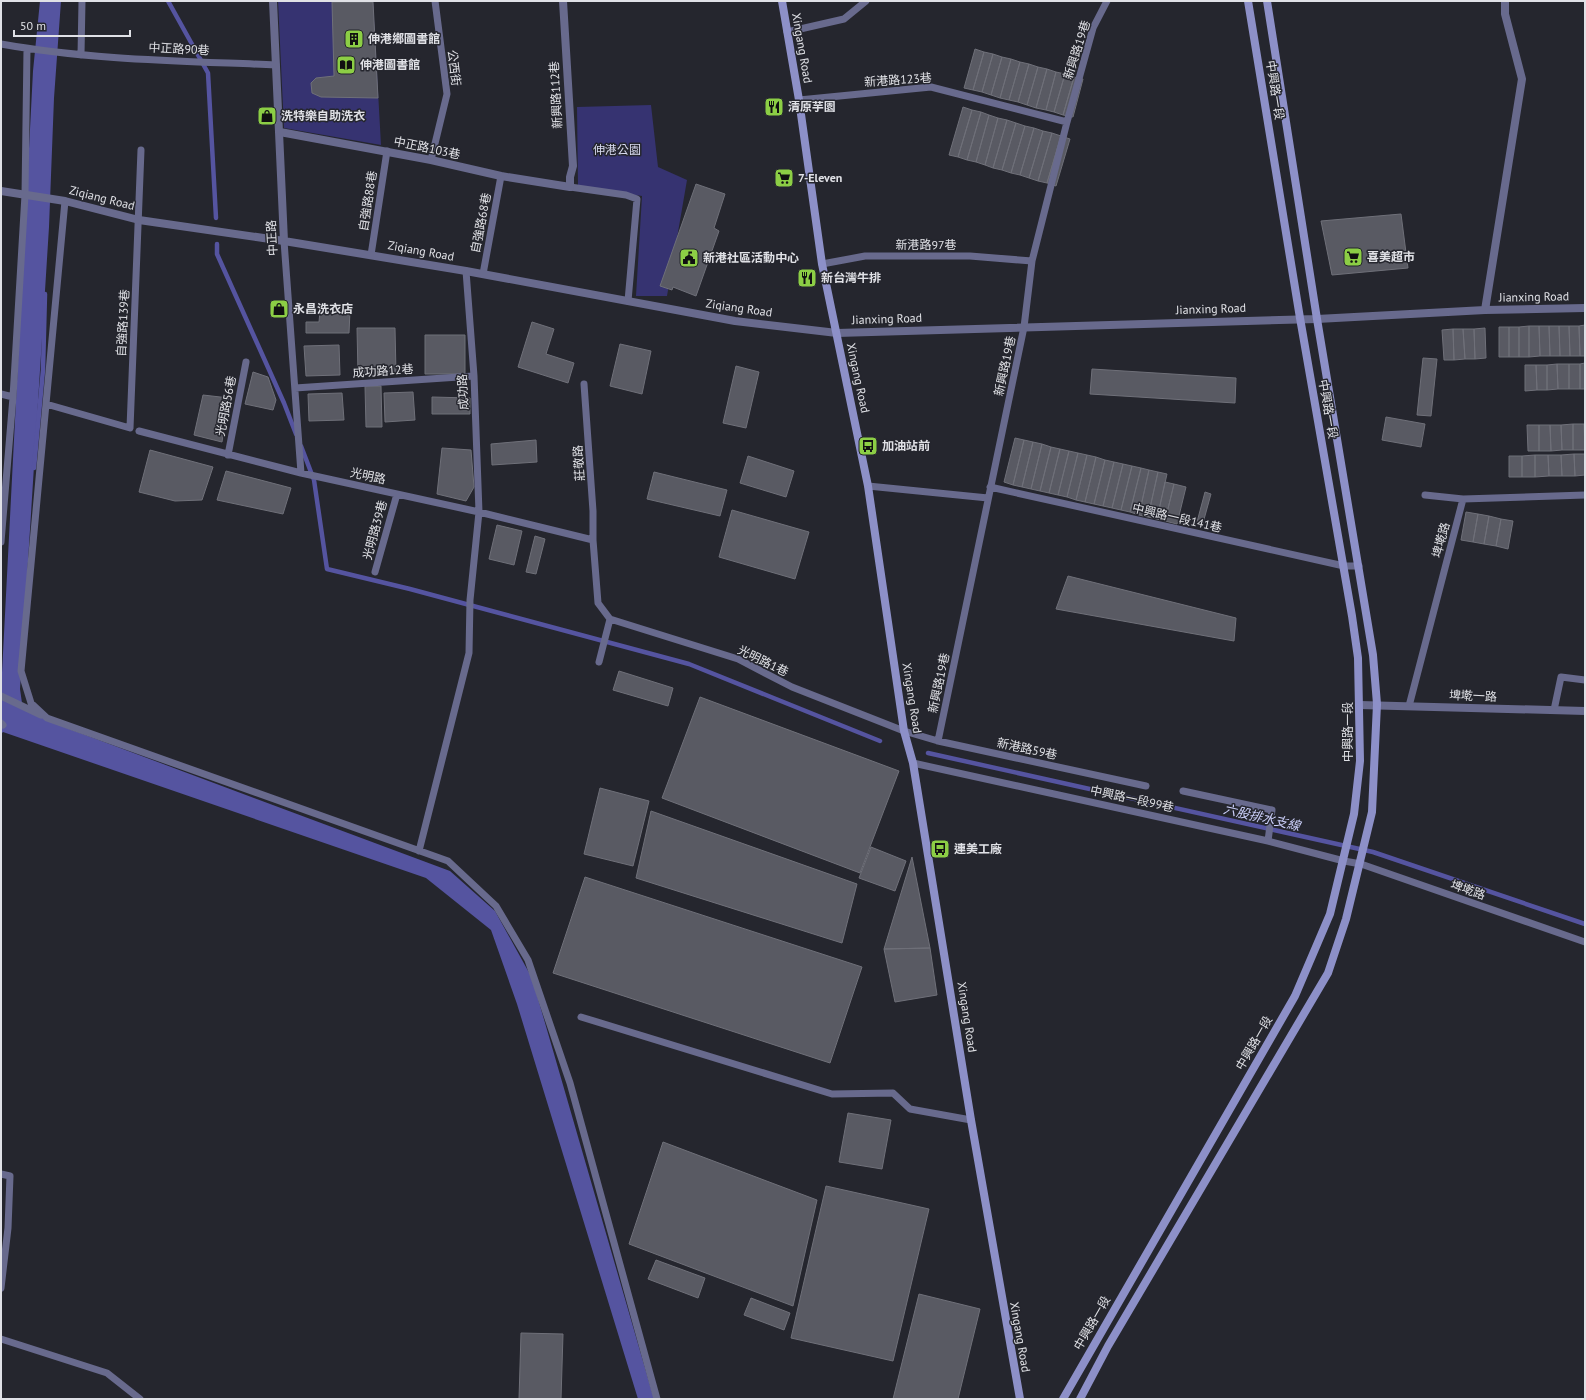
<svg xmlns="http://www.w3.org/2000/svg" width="1586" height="1400" font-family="'PT Sans','Noto Sans TC',sans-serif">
<rect width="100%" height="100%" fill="#25262e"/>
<path fill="#363371" d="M278 1H373L381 145 284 128Z
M651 105 658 167 687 180 667 296H636L642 196 578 186 577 107Z"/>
<path fill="#5554a0" d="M40 1H61L54 98 49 227 20 689 22 703 64 727 450 871 495 911 532 978 654 1399H638L517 1004 491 930 426 878 3 732 1 734V692L33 71Z"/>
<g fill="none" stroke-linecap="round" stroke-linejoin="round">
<path stroke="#5554a0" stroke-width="4.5" d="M168 1 208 73 216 218
M217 244V254L284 403 296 434
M301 446 314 480 327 569 410 589 689 664 880 741
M34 468 43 370 45 294
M928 753 1373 852 1585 924"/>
</g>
<path fill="#595a63" stroke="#6f7079" d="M332 2H373L378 98 321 97 312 93 311 83 316 78 334 76Z
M975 49 984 52 973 90 964 88Z
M984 52 993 54 982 92 973 90Z
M993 54 1002 57 991 95 982 92Z
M1002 57 1011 59 1000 98 991 95Z
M1011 59 1020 62 1009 100 1000 98Z
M1020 62 1029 64 1018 102 1009 100Z
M1029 64 1038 67 1027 105 1018 102Z
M1038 67 1047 69 1036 108 1027 105Z
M1047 69 1056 72 1046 110 1036 108Z
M1056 72 1065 74 1054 112 1046 110Z
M1065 74 1074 77 1063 115 1054 112Z
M1074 77 1083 79 1073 117 1063 115Z
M963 107 972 110 958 157 949 155Z
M972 110 981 112 967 160 958 157Z
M981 112 989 115 976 162 967 160Z
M989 115 998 118 985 165 976 162Z
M998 118 1007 120 993 168 985 165Z
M1007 120 1016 123 1002 170 993 168Z
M1016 123 1025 126 1011 173 1002 170Z
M1025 126 1034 128 1020 175 1011 173Z
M1034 128 1043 131 1029 178 1020 175Z
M1043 131 1052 133 1038 181 1029 178Z
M1052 133 1061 136 1047 183 1038 181Z
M1061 136 1070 139 1056 186 1047 183Z
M696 184 725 194 714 228 719 231 696 296 673 287 672 290 660 286Z
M1401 214 1408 268 1332 275 1321 221Z
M320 311H350L349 333H306V322H319Z
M532 322 554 329 546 354 574 363 568 383 518 367Z
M1585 325V356H1580L1579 326Z
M1529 326V357H1519V327Z
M1529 326H1539L1540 356 1529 357Z
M1539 326H1549L1550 356H1540Z
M1549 326H1559L1560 356H1550Z
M1559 326H1569L1570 356H1560Z
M1569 326H1579L1580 356H1570Z
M1499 327H1509V357H1499Z
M1509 327H1519V357H1509Z
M357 328H395L396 373 358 374Z
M1485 328 1486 358 1475 359 1474 329Z
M1453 329H1463L1465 359 1454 360Z
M1453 329 1454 360H1444L1442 330Z
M1463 329H1474L1475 359H1465Z
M425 335H465V374H425Z
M620 344 651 351 642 394 610 386Z
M339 345 340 375 306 376 304 346Z
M1423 358 1437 359 1431 416 1417 415Z
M1585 363V389H1580V364Z
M1557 364 1558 389 1547 390V365Z
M1557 364H1569V389H1558Z
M1569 364H1580V389H1569Z
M1525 365H1536L1537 390 1525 391Z
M1536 365H1547V390H1537Z
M736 366 759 372 746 428 723 423Z
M1092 369 1236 378 1235 403 1090 394Z
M253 372 268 377 276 400 273 410 245 404Z
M365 386H381L382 427H366Z
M413 392 415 420 385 422 384 393Z
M342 393 344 420 309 421 308 394Z
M203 395 229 398 222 442 194 435Z
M432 397 470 398V414H432Z
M1386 417 1425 424 1421 447 1382 440Z
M1573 424H1584L1585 450H1573Z
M1573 424V450H1562L1561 425Z
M1527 425H1539V451H1528Z
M1539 425H1550L1551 451H1539Z
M1550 425H1561L1562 450 1551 451Z
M1015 438 1024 440 1013 485 1004 482Z
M536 440 537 462 492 465 491 444Z
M1024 440 1033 442 1022 487 1013 485Z
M1033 442 1042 444 1031 489 1022 487Z
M1042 444 1051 447 1040 491 1031 489Z
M1051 447 1060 449 1049 493 1040 491Z
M442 448 471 450 474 487 466 501 437 494Z
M1060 449 1069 451 1058 495 1049 493Z
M150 450 213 467 202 500 175 501 139 492Z
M1069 451 1078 453 1067 497 1058 495Z
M1078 453 1087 455 1076 500 1067 497Z
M1574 454 1575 476H1562L1561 455Z
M1574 454H1585V475L1575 476Z
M1087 455 1096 457 1085 502 1076 500Z
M1535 455V477H1522V456Z
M1535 455H1548L1549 476 1535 477Z
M1548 455H1561L1562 476H1549Z
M748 456 794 471 786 497 740 483Z
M1509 456H1522V477H1509Z
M1096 457 1105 460 1094 504 1085 502Z
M1105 460 1114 462 1103 506 1094 504Z
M1114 462 1123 464 1112 508 1103 506Z
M1123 464 1132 466 1121 510 1112 508Z
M1132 466 1141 468 1130 512 1121 510Z
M1141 468 1149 470 1139 515 1130 512Z
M1149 470 1158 472 1148 517 1139 515Z
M226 471 291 488 283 514 217 500Z
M654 472 727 490 720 516 647 499Z
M1158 472 1167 474 1157 519 1148 517Z
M1165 482 1174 484 1165 521 1157 519Z
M1174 484 1186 487 1177 524 1165 521Z
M1205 492 1211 494 1203 523 1197 522Z
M732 510 809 532 795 579 719 557Z
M1466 512 1478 514 1473 542 1461 540Z
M1478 514 1489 516 1484 544 1473 542Z
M1489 516 1501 519 1496 546 1484 544Z
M1501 519 1513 521 1508 549 1496 546Z
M497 525 522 531 514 565 489 559Z
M535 536 545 539 536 574 526 572Z
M1068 576 1236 618 1234 641 1056 609Z
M619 671 673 688 668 706 613 690Z
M700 697 899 771 860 873 662 798Z
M600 788 649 801 633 866 584 854Z
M651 811 857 884 842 943 636 878Z
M871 847 906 861 895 891 859 878Z
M912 857 930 948 884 949Z
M585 877 862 967 830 1063 553 973Z
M930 948 937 995 895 1002 884 949Z
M848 1113 891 1120 882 1169 839 1162Z
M663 1142 817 1200 793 1306 629 1244Z
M826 1186 929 1209 893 1361 791 1338Z
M656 1260 705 1278 698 1298 648 1279Z
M919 1294 980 1309 958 1399H893Z
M751 1298 790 1313 784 1330 744 1315Z
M521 1333 563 1334 561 1399H519Z"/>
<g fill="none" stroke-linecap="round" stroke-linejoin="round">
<path stroke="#686a8d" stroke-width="7" d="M787 32 844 19 866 1
M1 44C90 60 186 61 276 65
M81 55 82 1
M799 100 931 87 1067 122
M431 160 447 94 435 1
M570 187 626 195 637 199 628 301
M65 201 21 671 31 703 47 718 448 861 496 906 528 960 570 1083 657 1399
M284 241 301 473
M371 255 387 151
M822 264 865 256H970L1032 261
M483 274 501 176
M584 384 593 511V540L598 603 610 619 599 662
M295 388 474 376
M1 394 13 397
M46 404 130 428 141 150
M139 431 301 473 479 512 593 540
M228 455 246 362
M868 486 988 498
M990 487 1344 566H1359
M1425 495 1463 499
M1 542 13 397 25 195 27 49
M375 572 397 494
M610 619 738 659 792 687 904 731 938 741 1146 786
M1 696 41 715
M1409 706 1463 499 1585 495
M1554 710 1561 677 1585 680
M1 723 3 725
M938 741 1024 327 1032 261 1067 122 1093 28 1107 1
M913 763 1268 841 1344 861 1361 864 1585 942
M1183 791 1272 810 1268 841
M419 851 469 653 470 600 479 512 474 376 466 271
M581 1017 832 1094 893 1093 910 1109 971 1120
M1 1174 10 1176 8 1228 1 1288
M1 1339 107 1373 140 1399"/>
<path stroke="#686a8d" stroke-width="8" d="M273 1 284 241
M280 132 431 160 501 176 570 187V177L573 166 563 1
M1 191 65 201 139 220 284 241 466 271 735 321 837 333 1317 319 1485 310 1585 308
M1485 310 1522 79 1505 14V1
M1360 705 1585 711"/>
<path stroke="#8d90c8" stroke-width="8" d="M782 1 799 100 822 264 868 486 904 731 913 763 971 1120 1020 1399
M1063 1399 1295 996 1330 914 1354 814 1360 761 1358 658 1352 616 1300 318 1248 1
M1080 1399 1108 1346 1328 973 1346 919 1372 812 1377 704 1373 655 1317 319 1267 1"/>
</g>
<defs>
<g id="building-square" transform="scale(1)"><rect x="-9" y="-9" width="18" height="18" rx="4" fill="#8cce45" stroke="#25262e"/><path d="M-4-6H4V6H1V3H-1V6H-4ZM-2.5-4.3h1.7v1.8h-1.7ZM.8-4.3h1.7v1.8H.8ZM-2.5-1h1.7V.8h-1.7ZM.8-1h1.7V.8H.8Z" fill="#111"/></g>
<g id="library-square" transform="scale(1)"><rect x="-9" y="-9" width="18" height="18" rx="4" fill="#8cce45" stroke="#25262e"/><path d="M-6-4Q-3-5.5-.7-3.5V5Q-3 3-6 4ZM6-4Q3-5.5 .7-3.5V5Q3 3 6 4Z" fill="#111"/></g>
<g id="restaurant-square" transform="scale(1)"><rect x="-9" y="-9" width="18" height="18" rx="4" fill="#8cce45" stroke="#25262e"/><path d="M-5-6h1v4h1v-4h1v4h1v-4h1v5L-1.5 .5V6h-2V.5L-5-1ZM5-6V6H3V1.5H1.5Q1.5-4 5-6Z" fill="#111"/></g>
<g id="shop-square" transform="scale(1)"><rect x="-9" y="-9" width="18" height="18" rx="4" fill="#8cce45" stroke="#25262e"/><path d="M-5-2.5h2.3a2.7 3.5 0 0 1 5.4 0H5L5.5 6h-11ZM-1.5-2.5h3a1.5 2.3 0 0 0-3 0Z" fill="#111"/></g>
<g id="supermarket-square" transform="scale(1)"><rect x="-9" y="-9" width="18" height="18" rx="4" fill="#8cce45" stroke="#25262e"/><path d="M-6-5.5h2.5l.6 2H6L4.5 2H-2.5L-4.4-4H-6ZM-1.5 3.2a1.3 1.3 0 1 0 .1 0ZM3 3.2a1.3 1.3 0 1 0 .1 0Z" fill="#111"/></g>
<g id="civic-square" transform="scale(1)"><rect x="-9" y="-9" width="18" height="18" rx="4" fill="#8cce45" stroke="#25262e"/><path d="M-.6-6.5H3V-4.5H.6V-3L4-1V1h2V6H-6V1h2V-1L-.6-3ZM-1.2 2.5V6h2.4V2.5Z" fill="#111"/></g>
<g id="bus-square" transform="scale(1)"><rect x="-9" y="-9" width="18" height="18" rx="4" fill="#8cce45" stroke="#25262e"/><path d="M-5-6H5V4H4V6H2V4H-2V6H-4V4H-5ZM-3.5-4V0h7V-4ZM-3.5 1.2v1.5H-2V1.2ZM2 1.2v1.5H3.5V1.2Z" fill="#111"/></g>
</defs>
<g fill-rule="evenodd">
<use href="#building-square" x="354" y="39"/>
<use href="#library-square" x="346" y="65"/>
<use href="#restaurant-square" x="774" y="107"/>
<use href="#shop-square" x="267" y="116"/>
<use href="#supermarket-square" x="784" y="178"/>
<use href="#supermarket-square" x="1353" y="257"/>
<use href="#civic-square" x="689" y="258"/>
<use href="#restaurant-square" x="807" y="278"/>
<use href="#shop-square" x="279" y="309"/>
<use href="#bus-square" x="868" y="446"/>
<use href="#bus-square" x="940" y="849"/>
</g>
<g text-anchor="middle" stroke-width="3" stroke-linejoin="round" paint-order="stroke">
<g font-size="12" font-weight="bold" fill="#e0e1e6" stroke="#25262e" text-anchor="start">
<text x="368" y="43">伸港鄉圖書館</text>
<text x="360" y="69">伸港圖書館</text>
<text x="788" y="111">清原芋園</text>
<text x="281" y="120">洗特樂自助洗衣</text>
<text x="798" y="182">7-Eleven</text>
<text x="1367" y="261">喜美超市</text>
<text x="703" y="262">新港社區活動中心</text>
<text x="821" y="282">新台灣牛排</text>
<text x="293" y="313">永昌洗衣店</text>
<text x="882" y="450">加油站前</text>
<text x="954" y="853">連美工廠</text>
</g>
<g font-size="12" fill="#e0e1e6" stroke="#25262e">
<text transform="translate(802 48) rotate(80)" y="4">Xingang Road</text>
<text transform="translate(179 49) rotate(3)" y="4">中正路90巷</text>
<text transform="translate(1077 50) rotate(-72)" y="4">新興路19巷</text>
<text transform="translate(454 68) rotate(83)" y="4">公西街</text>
<text transform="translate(898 80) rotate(-4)" y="4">新港路123巷</text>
<text transform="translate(1275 90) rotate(81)" y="4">中興路一段</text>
<text transform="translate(556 95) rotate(-93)" y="4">新興路112巷</text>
<text transform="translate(427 148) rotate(12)" y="4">中正路103巷</text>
<text transform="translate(102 198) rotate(14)" y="4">Ziqiang Road</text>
<text transform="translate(368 201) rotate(-81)" y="4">自強路88巷</text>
<text transform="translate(481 223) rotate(-79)" y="4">自強路68巷</text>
<text transform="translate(272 238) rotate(-93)" y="4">中正路</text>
<text x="926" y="249">新港路97巷</text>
<text transform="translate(421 251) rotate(10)" y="4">Ziqiang Road</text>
<text transform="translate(1534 297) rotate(-1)" y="4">Jianxing Road</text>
<text transform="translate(739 308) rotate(8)" y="4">Ziqiang Road</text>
<text transform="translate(1211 309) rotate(-2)" y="4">Jianxing Road</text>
<text transform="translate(887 319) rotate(-2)" y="4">Jianxing Road</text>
<text transform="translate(123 323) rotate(-87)" y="4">自強路139巷</text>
<text transform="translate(1005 366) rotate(-78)" y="4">新興路19巷</text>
<text transform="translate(383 371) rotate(-4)" y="4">成功路12巷</text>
<text transform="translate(858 378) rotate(78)" y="4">Xingang Road</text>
<text transform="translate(463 392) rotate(-93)" y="4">成功路</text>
<text transform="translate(226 406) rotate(-79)" y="4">光明路56巷</text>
<text transform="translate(1328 409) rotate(80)" y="4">中興路一段</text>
<text transform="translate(579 463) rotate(-94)" y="4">莊敬路</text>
<text transform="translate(368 476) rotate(12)" y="4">光明路</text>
<text transform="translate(1177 518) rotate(13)" y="4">中興路一段141巷</text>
<text transform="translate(375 530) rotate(-75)" y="4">光明路39巷</text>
<text transform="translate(1441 540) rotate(-75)" y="4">埤墘路</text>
<text transform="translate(763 661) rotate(26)" y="4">光明路1巷</text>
<text transform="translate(939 683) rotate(-78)" y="4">新興路19巷</text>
<text transform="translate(1473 696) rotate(2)" y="4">埤墘一路</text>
<text transform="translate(912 698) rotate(81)" y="4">Xingang Road</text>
<text transform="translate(1348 732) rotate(-90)" y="4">中興路一段</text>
<text transform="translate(1027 749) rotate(12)" y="4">新港路59巷</text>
<text transform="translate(1132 799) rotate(12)" y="4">中興路一段99巷</text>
<text transform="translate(1468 890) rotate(19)" y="4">埤墘路</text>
<text transform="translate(967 1017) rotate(81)" y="4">Xingang Road</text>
<text transform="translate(1254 1043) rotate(-60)" y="4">中興路一段</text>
<text transform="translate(1092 1323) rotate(-60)" y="4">中興路一段</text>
<text transform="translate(1020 1337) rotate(80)" y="4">Xingang Road</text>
</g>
<g font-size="12" fill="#d8daf0" stroke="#25262e">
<text x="617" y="154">伸港公園</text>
</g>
<g font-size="13" font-style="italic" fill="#ccd0fb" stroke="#25262e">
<text transform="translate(1262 817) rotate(13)" y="5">六股排水支線</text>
</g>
</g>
<rect width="1586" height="1400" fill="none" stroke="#e0e1e6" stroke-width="4"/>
<path d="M14 30v6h116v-6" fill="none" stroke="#e0e1e6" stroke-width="2"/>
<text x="20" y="30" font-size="12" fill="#e0e1e6" stroke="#25262e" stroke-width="3" paint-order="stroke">50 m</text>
</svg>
